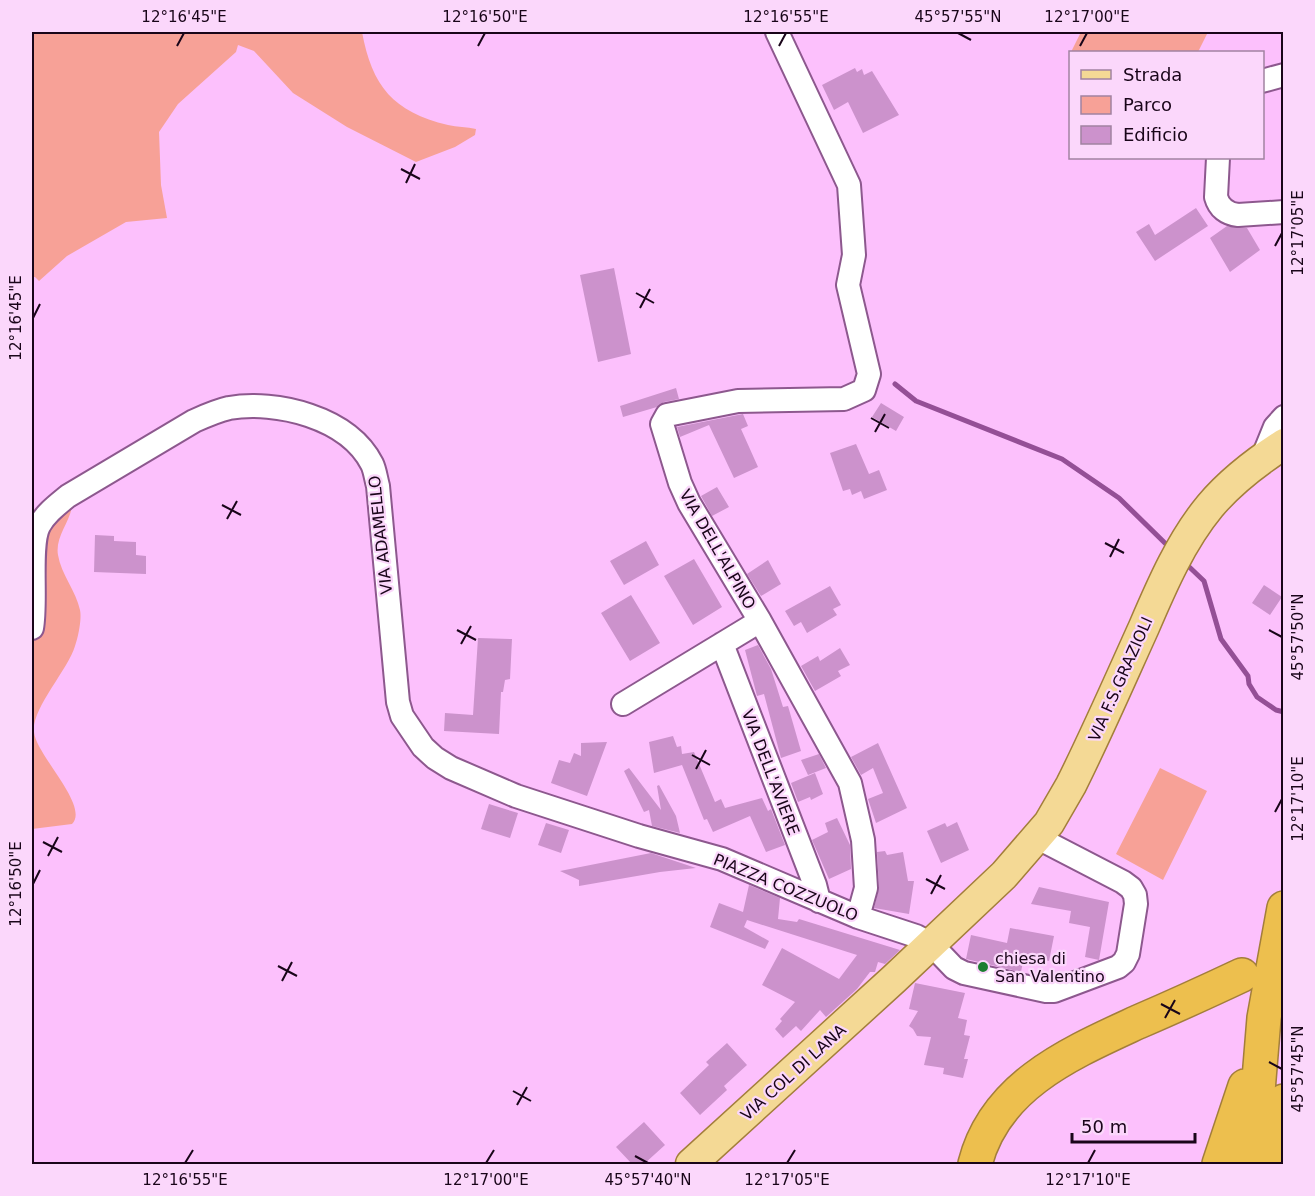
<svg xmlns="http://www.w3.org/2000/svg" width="1315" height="1196" font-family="'DejaVu Sans',sans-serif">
<rect width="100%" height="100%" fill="#fcc0fc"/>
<path fill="#f7a197" d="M32 32H362C372 86 393 112 448 125 457 127 467 127 476 129L475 135 455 147 416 162 347 127 293 93 254 51 238 45 236 52 178 104 159 132 161 185 167 218 126 222 67 256 39 281 35 277H32Z
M1081 32H1208L1198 52H1071Z
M68 497 72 507C69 523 55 538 58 555 61 574 76 591 80 610 82 619 78 637 75 646 68 670 31 709 34 732 36 755 90 806 72 824L32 829V636L36 553Z
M1160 768 1207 791 1163 880 1116 854Z"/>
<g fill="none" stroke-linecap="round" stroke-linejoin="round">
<path stroke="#944f96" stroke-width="5" d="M895 384 916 401 1062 459 1119 498 1170 548
M1183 561 1204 581 1221 639 1248 676 1249 684 1257 697 1276 710 1284 712"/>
</g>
<path fill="#cc92cc" d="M855 68 857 72 862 69 864 75 872 71 899 115 863 133 848 102 834 110 822 85Z
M1196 208 1208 226 1155 261 1136 232 1149 224 1155 235Z
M1227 226 1247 228 1260 250 1230 272 1210 238Z
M614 268 631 354 598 362 580 275Z
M676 388 679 399 664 402 657 407 623 417 620 406Z
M881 403 904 417 896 431 872 417Z
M743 414 748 426 741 429 758 467 734 478 709 425 680 437 677 427Z
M856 444 869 474 879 470 887 490 864 499 861 491 852 495 850 489 843 491 830 453Z
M717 487 729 507 712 516 701 496Z
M95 535 114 536V541L136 542V555L146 556V574L94 572Z
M646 541 659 565 624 585 610 561Z
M694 559 722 607 693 625 664 576Z
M768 560 781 584 761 596 747 574Z
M1264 585 1282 597 1270 615 1252 603Z
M830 586 841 605 833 609 837 615 807 633 801 622 794 626 785 611Z
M631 595 660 643 630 661 601 613Z
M478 638 512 639 510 679 505 680 503 692H501L499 734 444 731 445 713 473 715Z
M758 645 771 669 783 707 788 706 801 751 781 758 764 694 757 696 745 650Z
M840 648 850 665 838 671 841 676 815 691 801 666 818 656 820 661Z
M673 736 677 747 681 746 682 754 694 752 715 802 721 799 725 808 762 798 768 811 771 809 785 845 766 852 750 816 713 832 707 819 704 820 682 765 654 773 649 742Z
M607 742 587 796 551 783 559 760 570 763 574 753 581 756V743Z
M878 743 907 808 876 823 868 799 883 793 873 768 861 775 851 757Z
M819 754 826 768 808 775 801 760Z
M629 768 661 810 657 786 659 785 676 816 680 833 652 826 649 810 644 812 624 771Z
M815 773 823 794 811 800 810 797 798 802 791 783Z
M489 804 518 813 510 838 481 829Z
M837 818 850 845 851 869 829 879 812 840 828 832 825 823Z
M957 822 969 850 941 863 927 831 945 823 947 827Z
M546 823 569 830 561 853 538 845Z
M885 851 887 855 903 852 908 881H914L909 914 874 908 879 888 877 852Z
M651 853 696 868 660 872 579 886V880L560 871Z
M749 885 780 898 778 919 797 922 799 919 900 950 885 964 878 962 875 972H870L857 989 826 1017 820 1010 801 1031 796 1026 783 1038 775 1029 782 1021 780 1019 795 1002 762 985 782 948 839 979 857 955 747 920 744 927 769 941 765 949 710 927 719 903 743 912Z
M1039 887 1109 902 1099 960 1085 957 1090 927 1069 923 1071 911 1031 904Z
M1010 928 1054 936 1049 961 1024 956 1021 972 966 959 971 935 1007 943Z
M915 983 965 993 958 1018 967 1020 964 1035 970 1036 964 1059H968L963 1078 943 1074 944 1068 924 1065 931 1037 917 1036 913 1029 909 1026 918 1011 909 1009Z
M727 1043 747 1065 724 1086 727 1090 700 1115 680 1093 709 1065 706 1062Z
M644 1122 665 1145 644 1164H632L616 1147Z"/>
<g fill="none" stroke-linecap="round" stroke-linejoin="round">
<g stroke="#8d588e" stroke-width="26">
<path id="minor" d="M777 32 849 185 854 255 848 285 869 374 864 390 844 399 738 401 667 415 662 424 680 483 689 503 760 621 850 783 863 840 866 888 858 917
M1262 81 1284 75
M1218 158 1216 197C1219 208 1227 214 1238 215L1284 212
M1262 459 1275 427 1284 417
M32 628C37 602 29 545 39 526 45 514 57 505 68 496L194 421C205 416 216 411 229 408 276 400 348 417 372 464 375 470 376 479 378 486L398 702 402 716 423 747 435 758 451 768 516 796 639 836 722 859 858 917 916 936 931 944 954 968 964 973 1046 991H1054L1118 967 1124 962 1128 954 1136 904 1135 895 1131 888 1123 882 1038 838
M722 644 815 885 819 901
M623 704 760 621"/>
</g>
<g stroke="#a37e3b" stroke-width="33">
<path id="major" d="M691 1164 894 979 1004 875 1049 823 1071 785C1097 733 1120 680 1144 627 1162 585 1181 541 1210 506 1231 481 1256 462 1284 444"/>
</g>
<g stroke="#a37e3b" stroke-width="36">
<path id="highway" d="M975 1164C995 1085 1071 1053 1138 1022 1173 1007 1208 991 1242 975
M1219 1164 1245 1086
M1252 1164 1264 1018 1284 908
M1278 1164 1284 1101"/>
</g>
<use href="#minor" stroke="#fff" stroke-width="22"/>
<use href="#major" stroke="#f4d995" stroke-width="30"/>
<use href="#highway" stroke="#edbf4e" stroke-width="33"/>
</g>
<path fill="none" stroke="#190519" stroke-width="2" d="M958 33 971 40M177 46 184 33M478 46 485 33M779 46 786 33M1080 46 1087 33M401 169 420 179M406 183 415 164M1275 246 1282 233M636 293 654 303M640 308 650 289M33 318 40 304M871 418 889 428M875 432 885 414M222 505 241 515M227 519 237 501M1105 543 1124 553M1110 557 1119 539M457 630 476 640M1269 630 1282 637M461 644 471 626M692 755 710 765M696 769 706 750M1275 812 1282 799M43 842 62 852M48 856 58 837M926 879 945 889M33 884 40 870M931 894 941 875M278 966 297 976M282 981 292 962M1161 1004 1180 1014M1165 1018 1175 1000M1269 1062 1282 1069M513 1091 531 1101M517 1105 527 1087M635 1156 648 1163M185 1163 193 1150M486 1163 494 1150M787 1163 795 1150M1088 1163 1095 1150"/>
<circle fill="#1c7e31" stroke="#fbd7fb" stroke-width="2" cx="983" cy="967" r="6"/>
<g text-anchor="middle" stroke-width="4.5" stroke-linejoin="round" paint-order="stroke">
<g font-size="16" fill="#190519" stroke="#fbd7fb">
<text transform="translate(380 535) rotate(-96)" y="6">VIA ADAMELLO</text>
<text transform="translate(718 549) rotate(60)" y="6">VIA DELL'ALPINO</text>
<text transform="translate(1120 679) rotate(-66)" y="6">VIA F.S.GRAZIOLI</text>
<text transform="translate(771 772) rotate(69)" y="6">VIA DELL'AVIERE</text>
<text transform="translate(786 887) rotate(22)" y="6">PIAZZA COZZUOLO</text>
<text transform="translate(793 1072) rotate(-42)" y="6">VIA COL DI LANA</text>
</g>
<g font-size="16" fill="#190519" stroke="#fbd7fb" text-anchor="start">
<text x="995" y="964">chiesa di<tspan x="995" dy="18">San Valentino</tspan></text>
</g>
</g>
<rect width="1315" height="1196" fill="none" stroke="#fbd7fb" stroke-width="66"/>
<rect x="1069" y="51" width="195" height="108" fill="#fbd7fb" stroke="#a183a1" stroke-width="1.5"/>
<rect x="1081" y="70" width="30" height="9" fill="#f4d995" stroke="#a183a1" stroke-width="1.5"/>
<text x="1123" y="81" font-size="18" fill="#190519">Strada</text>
<rect x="1081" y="96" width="30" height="18" fill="#f7a197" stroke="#a183a1" stroke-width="1.5"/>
<text x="1123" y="111" font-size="18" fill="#190519">Parco</text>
<rect x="1081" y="126" width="30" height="18" fill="#cc92cc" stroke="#a183a1" stroke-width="1.5"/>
<text x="1123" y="141" font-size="18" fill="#190519">Edificio</text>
<path d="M1072 1133v9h123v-9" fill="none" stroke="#190519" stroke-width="3"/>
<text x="1081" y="1133" font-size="18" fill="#190519" stroke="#fbd7fb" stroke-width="4.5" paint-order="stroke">50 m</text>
<rect x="33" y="33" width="1249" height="1130" fill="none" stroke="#190519" stroke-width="2"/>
<g font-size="15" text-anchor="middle" fill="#190519">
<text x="184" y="22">12°16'45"E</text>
<text x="485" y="22">12°16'50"E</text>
<text x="786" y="22">12°16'55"E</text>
<text x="958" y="22">45°57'55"N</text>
<text x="1087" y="22">12°17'00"E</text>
<text transform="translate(1298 233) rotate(-90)" y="5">12°17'05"E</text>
<text transform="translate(16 318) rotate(-90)" y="5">12°16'45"E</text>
<text transform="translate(1298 637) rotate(-90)" y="5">45°57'50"N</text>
<text transform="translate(1298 799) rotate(-90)" y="5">12°17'10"E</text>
<text transform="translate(16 884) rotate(-90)" y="5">12°16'50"E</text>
<text transform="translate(1298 1069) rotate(-90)" y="5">45°57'45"N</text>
<text x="185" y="1185">12°16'55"E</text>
<text x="486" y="1185">12°17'00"E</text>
<text x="648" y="1185">45°57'40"N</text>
<text x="787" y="1185">12°17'05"E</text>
<text x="1088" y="1185">12°17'10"E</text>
</g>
</svg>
